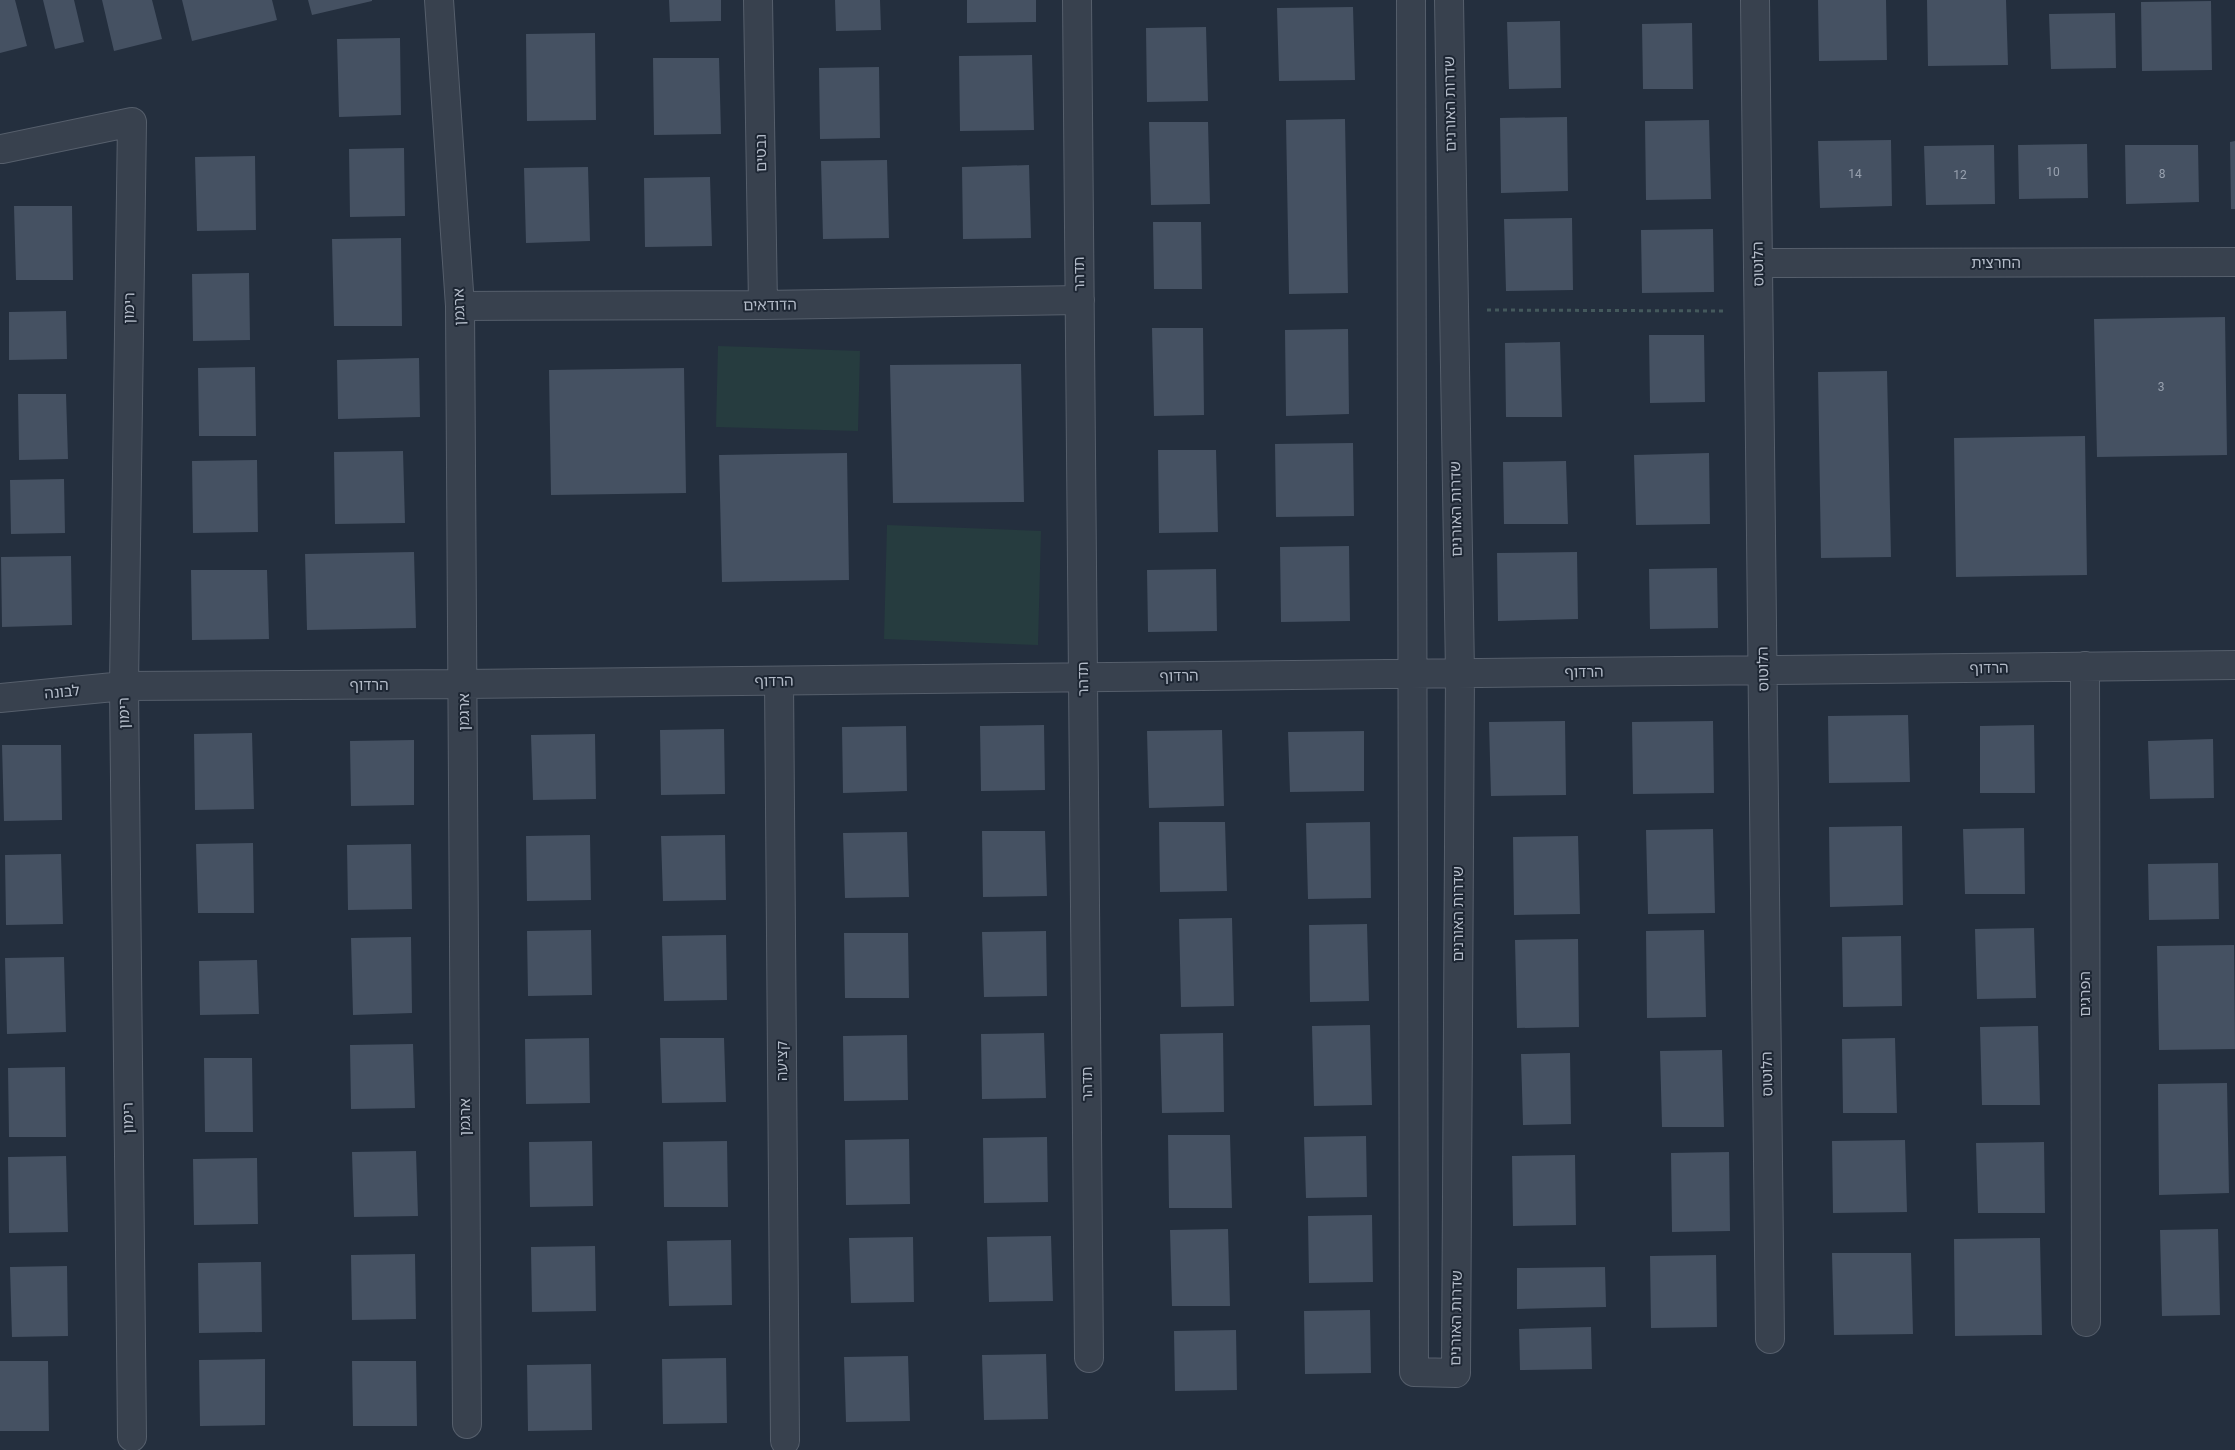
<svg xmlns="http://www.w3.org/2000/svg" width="2235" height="1450" font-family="Roboto,'Noto Sans Hebrew',sans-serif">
<rect width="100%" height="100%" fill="#242f3e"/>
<path fill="#263c3f" d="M718 346 860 351 858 431 716 427Z
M887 525 1041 531 1038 645 884 639Z"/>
<path fill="#455162" d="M0 0H15L27 46 0 53Z
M43 0H74L84 42 55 49Z
M102 0H152L162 39 114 51Z
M182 0H272L277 20 192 41Z
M308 0H372V1L312 15Z
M669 0H721V21L670 22Z
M835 0H880L881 30 836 31Z
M967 0H1036V22L967 23Z
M1818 0H1886L1887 60 1819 61Z
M1927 0H2006L2008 65 1928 66Z
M2211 1 2212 70 2142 71 2141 2Z
M1353 7 1355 80 1279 81 1277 8Z
M2115 13 2116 68 2051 69 2049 14Z
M1560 21 1561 88 1509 89 1507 22Z
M1692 23 1693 89H1643L1642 24Z
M1206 27 1208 101 1147 102 1146 28Z
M595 33 596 120 527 121 526 34Z
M400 38 401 115 339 117 337 39Z
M1032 55 1034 130 960 131 959 56Z
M653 58H719L721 134 654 135Z
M879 67 880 138 820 139 819 68Z
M1567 117 1568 191 1501 193 1500 118Z
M1345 119 1348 293 1289 294 1286 120Z
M1709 120 1711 199 1646 200 1645 121Z
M1149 122H1208L1210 204 1151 205Z
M1891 140 1892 206 1820 208 1818 141Z
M2235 141V209H2231L2230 142Z
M2087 144 2088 198 2019 199 2018 145Z
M1994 145 1995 204 1926 205 1924 146Z
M2125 145H2198L2199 202 2126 204Z
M404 148 405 216 350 217 349 149Z
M255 156 256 230 197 231 195 157Z
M887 160 889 238 823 239 821 161Z
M1029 165 1031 238 963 239 962 167Z
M588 167 590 241 526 243 524 168Z
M710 177 712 246 645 247 644 178Z
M14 206H72L73 280H16Z
M1572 218 1573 290 1506 291 1504 219Z
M1153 222H1201L1202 289H1154Z
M1713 229 1714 292 1642 293 1641 230Z
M401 238 402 326H334L332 239Z
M249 273 250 340 193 341 192 274Z
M66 311 67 359 9 360V312Z
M2225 317 2227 455 2097 457 2094 319Z
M1152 328H1203L1204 415 1154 416Z
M1348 329 1349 414 1286 416 1285 330Z
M1649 335H1704L1705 402 1650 403Z
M1560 342 1562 417H1506L1505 343Z
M419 358 420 417 338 419 337 360Z
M1021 364 1024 502 893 503 890 365Z
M255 367 256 436H199L198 368Z
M684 368 686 493 551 495 549 370Z
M1887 371 1891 557 1821 558 1818 372Z
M18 394H66L68 459 19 460Z
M2085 436 2087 575 1956 577 1954 438Z
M1353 443 1354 516 1276 517 1275 444Z
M1158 450H1216L1218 532 1159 533Z
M403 451 405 523 335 524 334 452Z
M847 453 849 580 722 582 719 455Z
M1709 453 1710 524 1636 525 1634 455Z
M257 460 258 532 193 533 192 461Z
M1566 461 1568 524H1504L1503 462Z
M64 479 65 533 11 534 10 480Z
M1349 546 1350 621 1281 622 1280 547Z
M414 552 416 628 307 630 305 554Z
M1577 552 1578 619 1498 621 1497 553Z
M71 556 72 625 2 627 1 557Z
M1717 568 1718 628 1650 629 1649 569Z
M1216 569 1217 631 1148 632 1147 570Z
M191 570H267L269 639 192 640Z
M1908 715 1910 782 1829 783 1828 716Z
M1565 721 1566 795 1491 796 1489 722Z
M1713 721 1714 793 1633 794 1632 722Z
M1044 725 1045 790 981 791 980 726Z
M2034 725 2035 793H1980V726Z
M906 726 907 791 843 793 842 727Z
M724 729 725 794 661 795 660 730Z
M1222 730 1224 806 1149 808 1147 731Z
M1364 731V791L1290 792 1288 732Z
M252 733 254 809 195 810 194 734Z
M595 734 596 799 533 800 531 735Z
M2213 739 2214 798 2150 799 2148 741Z
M414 740V805L351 806 350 741Z
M2 745H61L62 820 4 821Z
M1159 822H1225L1227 891 1160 892Z
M1370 822 1371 898 1308 899 1306 823Z
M1902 826 1903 905 1830 907 1829 827Z
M2024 828 2025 894H1965L1963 829Z
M1713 829 1715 913 1648 914 1646 830Z
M982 831H1045L1047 896 983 897Z
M907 832 909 897 845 898 843 833Z
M590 835 591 900 527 901 526 836Z
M725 835 726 900 663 901 661 836Z
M1578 836 1580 914 1514 915 1513 837Z
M253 843 254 913H198L196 844Z
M411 844 412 909 348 910 347 845Z
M61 854 63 924 6 925 5 855Z
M2218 863 2219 919 2149 920 2148 864Z
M1232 918 1234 1006 1181 1007 1179 919Z
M1367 924 1369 1001 1310 1002 1309 925Z
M2034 928 2036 998 1977 999 1975 929Z
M591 930 592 995 528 996 527 931Z
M1704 930 1706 1017 1647 1018 1646 931Z
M1046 931 1047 996 984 997 982 932Z
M844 933H908L909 998H845Z
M726 935 727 1000 664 1001 662 936Z
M1901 936 1902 1006 1843 1007 1842 937Z
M411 937 412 1013 353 1015 351 938Z
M1578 939 1579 1027 1517 1028 1515 940Z
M2234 945 2235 1049 2159 1050 2157 946Z
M64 957 66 1032 7 1034 5 958Z
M257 960 259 1014 200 1015 199 961Z
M1370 1025 1372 1105 1314 1106 1312 1026Z
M2038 1026 2040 1105H1982L1980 1027Z
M1044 1033 1046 1098 982 1099 981 1034Z
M1223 1033 1224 1112 1162 1113 1160 1034Z
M907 1035 908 1100 844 1101 843 1036Z
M589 1038 590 1103 526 1104 525 1039Z
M660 1038H724L726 1102 662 1103Z
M1895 1038 1897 1113H1843L1842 1039Z
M413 1044 415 1108 351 1109 350 1045Z
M1722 1050 1724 1127H1662L1660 1051Z
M1570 1053 1571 1124 1523 1125 1521 1054Z
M204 1058H252L253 1132H205Z
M65 1067 66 1137H9L8 1068Z
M2227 1083 2229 1193 2159 1195 2158 1084Z
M1168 1135H1230L1232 1208H1169Z
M1366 1136 1367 1197 1306 1198 1304 1137Z
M1047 1137 1048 1202 984 1203 983 1138Z
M909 1139 910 1204 846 1205 845 1140Z
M1905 1140 1907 1212 1833 1213 1832 1141Z
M592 1141 593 1206 530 1207 529 1142Z
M727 1141 728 1207H664L663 1142Z
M2044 1142 2045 1213H1978L1976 1143Z
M416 1151 418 1216 354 1217 352 1152Z
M1729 1152 1730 1231 1672 1232 1671 1153Z
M1575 1155 1576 1225 1513 1226 1512 1156Z
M66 1156 68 1232 9 1233 8 1157Z
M257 1158 258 1224 194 1225 193 1159Z
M1372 1215 1373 1282 1309 1283 1308 1216Z
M1228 1229 1230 1306H1172L1170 1230Z
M2218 1229 2220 1315 2162 1316 2160 1230Z
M1051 1236 1053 1301 989 1302 987 1237Z
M913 1237 914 1302 851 1303 849 1238Z
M2040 1238 2042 1335 1955 1336 1954 1239Z
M731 1240 732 1305 669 1306 667 1241Z
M595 1246 596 1311 532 1312 531 1247Z
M1832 1253H1911L1913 1334 1834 1335Z
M415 1254 416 1319 352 1320 351 1255Z
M1716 1255 1717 1327 1651 1328 1650 1256Z
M261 1262 262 1332 199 1333 198 1263Z
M67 1266 68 1336 12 1337 10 1267Z
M1605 1267 1606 1307 1517 1309V1268Z
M1370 1310 1371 1373 1305 1374 1304 1311Z
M1591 1327 1592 1369 1520 1370 1519 1329Z
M1236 1330 1237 1390 1175 1391 1174 1331Z
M1046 1354 1048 1419 984 1420 982 1355Z
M908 1356 910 1421 846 1422 844 1357Z
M726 1358 727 1423 663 1424 662 1359Z
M265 1359V1425L200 1426 199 1360Z
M0 1361H48L49 1431H0Z
M352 1361H416L417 1426H353Z
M591 1364 592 1430 528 1431 527 1365Z"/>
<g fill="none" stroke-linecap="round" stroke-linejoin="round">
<g stroke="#565f6c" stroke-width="30">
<path id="minor" d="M439 0 460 306 467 1424
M758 0 763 305
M1077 0 1089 1358
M1411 0 1414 1372 1456 1373 1460 673 1449 0
M1755 0 1770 1339
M2 149 132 122 124 686 132 1437
M1758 263 2235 262
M460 306 763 305 1080 300
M2085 666 2086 1322
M779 681 785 1441
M0 698 124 686 463 684 2235 665"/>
</g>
<path stroke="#44595c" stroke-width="3" stroke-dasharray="4 4" stroke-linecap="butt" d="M1487 310 1725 311"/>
<use href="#minor" stroke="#38414e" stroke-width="28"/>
</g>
<g text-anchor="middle" stroke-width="4" stroke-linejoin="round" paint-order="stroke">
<g font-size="12" fill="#98a1af">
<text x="2053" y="176">10</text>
<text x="1855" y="178">14</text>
<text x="2162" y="178">8</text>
<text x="1960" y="179">12</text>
<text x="2161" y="391">3</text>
</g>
<g font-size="15" fill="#b4bcc9" stroke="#1d2633">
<text transform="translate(1450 104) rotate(-91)" y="5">שדרות האורנים</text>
<text transform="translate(761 153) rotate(-91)" y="5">נבטים</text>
<text x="1996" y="268">החרצית</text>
<text transform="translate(1758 264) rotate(-91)" y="5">הלוטוס</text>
<text transform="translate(1079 274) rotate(-91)" y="5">תדהר</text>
<text transform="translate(770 305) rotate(-1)" y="5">הדודאים</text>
<text transform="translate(459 307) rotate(-92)" y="5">ארגמן</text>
<text transform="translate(129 308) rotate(-89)" y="5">רימון</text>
<text transform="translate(1456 509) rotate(-91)" y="5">שדרות האורנים</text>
<text transform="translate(1989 668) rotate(-1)" y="5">הרדוף</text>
<text transform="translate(1763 669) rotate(-91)" y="5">הלוטוס</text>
<text transform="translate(1584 672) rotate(-1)" y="5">הרדוף</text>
<text transform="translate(1179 676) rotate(-1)" y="5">הרדוף</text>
<text transform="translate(1083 679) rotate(-91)" y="5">תדהר</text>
<text transform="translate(774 681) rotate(-1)" y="5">הרדוף</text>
<text x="369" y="690">הרדוף</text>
<text transform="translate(62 692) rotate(-5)" y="5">לבונה</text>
<text transform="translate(464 712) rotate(-90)" y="5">ארגמן</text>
<text transform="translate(124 713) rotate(-91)" y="5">רימון</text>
<text transform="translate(1458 914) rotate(-90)" y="5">שדרות האורנים</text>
<text transform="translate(2085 994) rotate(-90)" y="5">הפרגים</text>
<text transform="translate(782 1061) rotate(-90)" y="5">קציעה</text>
<text transform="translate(1767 1074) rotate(-91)" y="5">הלוטוס</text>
<text transform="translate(1087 1084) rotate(-91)" y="5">תדהר</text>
<text transform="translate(465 1117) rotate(-90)" y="5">ארגמן</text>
<text transform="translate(128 1118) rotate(-91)" y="5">רימון</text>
<text transform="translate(1456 1318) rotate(-89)" y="5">שדרות האורנים</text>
</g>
</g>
</svg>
